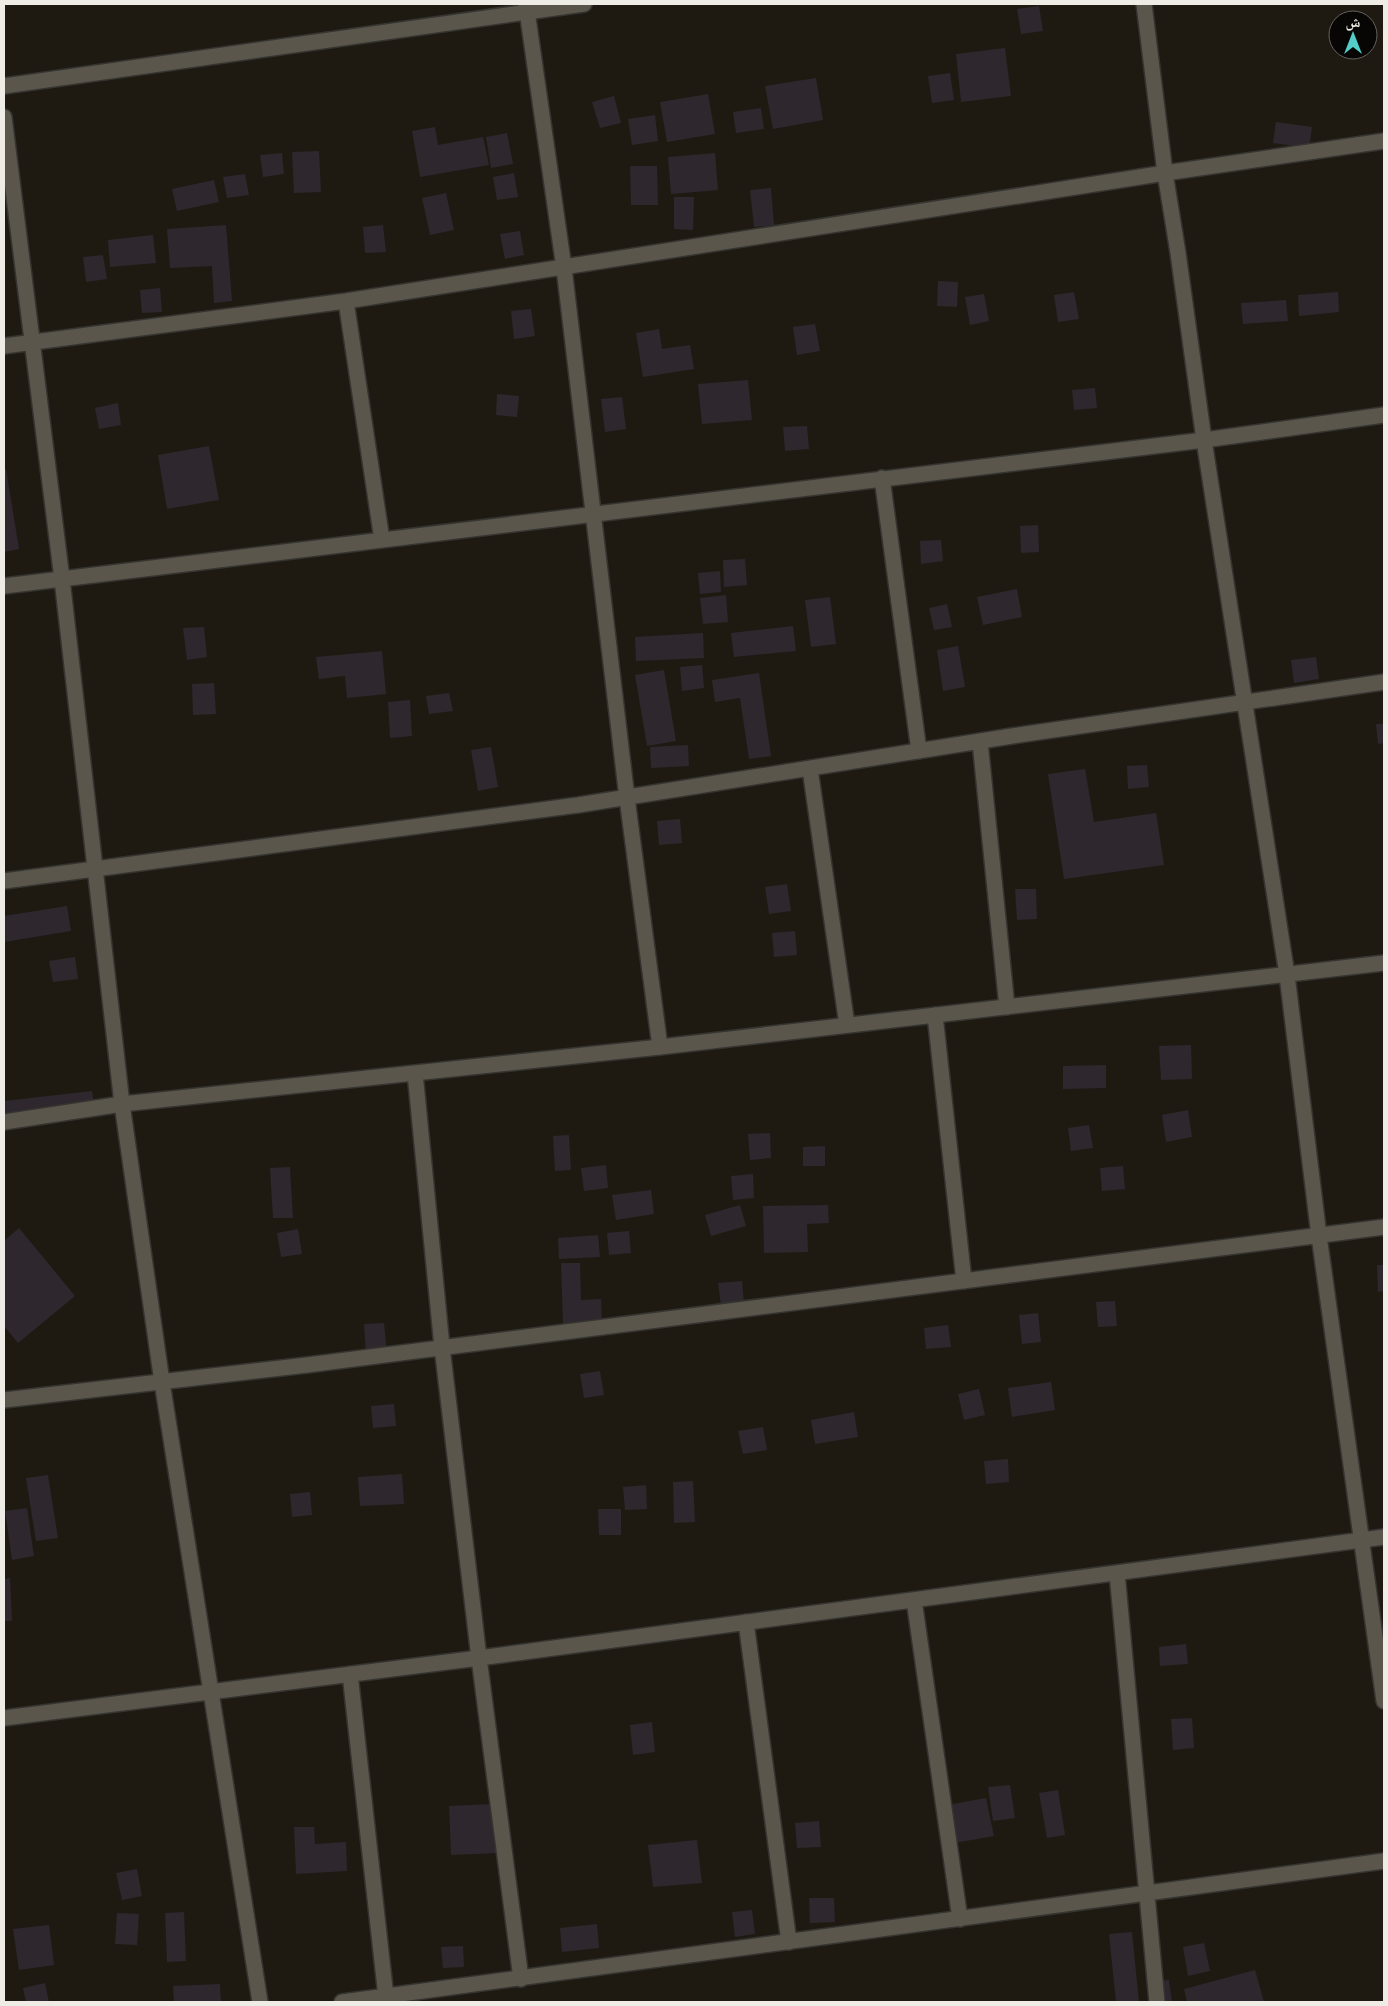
<svg xmlns="http://www.w3.org/2000/svg" width="1388" height="2006" font-family="Merriweather,'Noto Naskh Arabic',serif">
<rect width="100%" height="100%" fill="#1e1a12"/>
<path fill="#2e272e" d="M1039 6 1043 31 1021 34 1017 9Z
M1005 48 1011 96 961 102 956 54Z
M950 73 954 100 932 103 928 76Z
M816 78 823 120 773 129 765 86Z
M708 94 715 134 667 142 660 102Z
M614 96 621 123 600 128 592 102Z
M761 108 764 129 736 133 733 112Z
M655 115 658 141 632 145 628 119Z
M1276 122 1312 127 1309 148 1273 143Z
M435 127 438 145 483 137 489 165 420 177 412 131Z
M507 133 513 164 491 168 486 137Z
M319 151 321 192 294 193 292 152Z
M282 153 284 174 263 177 260 155Z
M715 153 718 190 671 194 668 157Z
M630 166H657L658 205H631Z
M514 173 518 197 497 200 493 177Z
M245 174 249 195 227 198 223 177Z
M214 180 219 202 177 211 172 189Z
M771 188 774 225 754 227 750 190Z
M446 193 454 230 430 235 422 198Z
M674 197H694L693 230 674 229Z
M226 225 232 301 214 303 212 266 170 268 167 229Z
M383 225 386 252 365 253 363 227Z
M520 231 524 255 505 259 500 234Z
M153 235 156 263 110 267 108 240Z
M103 255 107 279 86 282 83 257Z
M938 281 958 282 957 307 937 306Z
M160 288 162 312 142 313 140 290Z
M1074 292 1079 319 1058 322 1054 295Z
M1338 292 1339 312 1299 316 1298 295Z
M984 294 989 321 970 325 965 297Z
M1286 300 1288 321 1243 324 1241 303Z
M531 309 535 336 514 339 511 311Z
M815 324 820 351 797 355 793 327Z
M659 329 662 349 690 345 694 369 643 377 636 333Z
M748 380 752 420 702 424 698 384Z
M1095 388 1097 408 1074 410 1072 390Z
M497 394 519 396 517 417 496 415Z
M622 397 626 429 605 432 601 399Z
M118 403 121 425 99 429 95 408Z
M807 426 809 449 785 451 783 427Z
M209 446 219 500 167 509 158 455Z
M6 469 19 549 4 552V470Z
M1038 525 1039 552 1021 553 1020 526Z
M941 540 943 561 921 564 920 541Z
M745 559 747 585 724 587 723 560Z
M720 571 721 592 700 594 698 573Z
M1017 589 1022 617 983 625 977 597Z
M726 595 728 622 703 624 700 598Z
M830 597 836 644 811 647 805 600Z
M947 604 952 627 934 630 929 608Z
M793 626 796 651 734 657 731 633Z
M204 627 207 657 187 660 183 628Z
M703 633 704 658 636 661 635 637Z
M958 646 965 687 943 691 937 650Z
M382 651 386 694 347 698 345 676 319 679 316 657Z
M1316 657 1319 679 1294 683 1291 660Z
M702 665 704 688 682 691 680 667Z
M664 670 676 741 647 746 635 675Z
M759 673 771 756 749 759 740 698 715 702 712 680Z
M214 683 216 714 193 715 192 684Z
M449 693 453 711 429 714 426 696Z
M410 700 412 736 390 738 388 702Z
M1376 724H1384V743L1378 744Z
M688 745 689 766 651 768 650 747Z
M491 747 498 787 478 791 471 750Z
M1147 765 1149 787 1128 789 1127 766Z
M1085 769 1094 822 1156 813 1164 865 1064 879 1048 774Z
M680 819 682 843 659 845 657 821Z
M787 884 791 911 769 914 765 887Z
M1015 889H1036L1037 919 1017 920Z
M67 906 71 931 4 942V916Z
M795 931 797 955 774 957 772 933Z
M75 957 78 979 53 982 49 961Z
M1191 1045 1192 1079 1161 1080 1159 1046Z
M1106 1065V1088L1063 1089V1066Z
M92 1091 95 1115 4 1125V1101Z
M1188 1110 1192 1137 1166 1142 1162 1115Z
M1089 1125 1093 1148 1071 1151 1068 1128Z
M770 1133 771 1158 750 1160 748 1134Z
M569 1135 571 1170 555 1171 553 1136Z
M825 1146V1166H803V1147Z
M606 1165 608 1188 584 1191 581 1168Z
M1123 1166 1125 1189 1102 1191 1100 1168Z
M290 1167 293 1218H273L270 1168Z
M753 1174 754 1198 733 1200 731 1176Z
M651 1190 654 1214 616 1220 612 1195Z
M740 1205 746 1226 711 1236 705 1215Z
M828 1205 829 1223 807 1224 808 1252 764 1253 763 1206Z
M19 1228 75 1296 18 1343 4 1326V1241Z
M298 1229 302 1254 281 1257 277 1233Z
M629 1231 631 1253 609 1255 607 1233Z
M598 1235 600 1257 559 1259 558 1238Z
M561 1263H580L581 1300 601 1299 602 1322 563 1323Z
M1377 1265H1384V1291L1378 1292Z
M742 1281 744 1302 721 1305 718 1283Z
M1115 1301 1117 1326 1098 1327 1096 1302Z
M1038 1313 1041 1342 1022 1344 1019 1315Z
M384 1323 387 1354 366 1355 364 1324Z
M948 1325 951 1347 926 1349 924 1328Z
M600 1371 604 1395 584 1398 580 1374Z
M1051 1382 1055 1410 1012 1417 1008 1388Z
M979 1389 985 1415 964 1420 958 1394Z
M394 1404 396 1426 373 1428 371 1406Z
M854 1412 858 1437 815 1444 811 1420Z
M763 1427 767 1450 743 1454 738 1431Z
M1008 1459 1009 1482 986 1484 984 1461Z
M402 1474 404 1504 360 1506 358 1477Z
M48 1475 58 1538 36 1541 26 1478Z
M693 1481 695 1522 674 1523 673 1482Z
M646 1485 647 1509 625 1510 623 1487Z
M310 1492 312 1515 292 1517 290 1494Z
M27 1508 34 1556 12 1560 5 1511Z
M598 1509H621V1535H599Z
M10 1578 12 1621H4V1579Z
M1186 1644 1188 1664 1160 1666 1159 1647Z
M1192 1718 1194 1748 1173 1750 1171 1719Z
M652 1722 655 1752 633 1755 630 1725Z
M1010 1785 1015 1818 993 1821 988 1787Z
M1058 1790 1065 1835 1047 1838 1039 1793Z
M986 1798 994 1836 949 1844 942 1806Z
M494 1804 497 1853 451 1855 449 1806Z
M819 1821 821 1847 797 1848 795 1823Z
M294 1827H314L315 1844 346 1842 347 1871 296 1874Z
M697 1840 702 1883 653 1887 648 1845Z
M137 1869 142 1896 122 1900 116 1873Z
M809 1898H834L835 1922 810 1923Z
M752 1910 755 1934 735 1937 732 1912Z
M184 1912 186 1961 167 1962 165 1913Z
M117 1913 139 1914 137 1945 115 1944Z
M597 1924 599 1948 562 1952 560 1928Z
M49 1925 54 1965 19 1970 13 1929Z
M1132 1932 1139 2002H1116L1109 1934Z
M1204 1943 1210 1971 1188 1976 1183 1947Z
M463 1946 464 1967 443 1968 441 1947Z
M1255 1970 1264 2002H1187L1184 1989Z
M1169 1980 1172 2002H1149L1148 1982Z
M45 1983 49 2002H26L23 1988Z
M220 1984 221 2002H174L173 1986Z"/>
<g fill="none" stroke-linecap="round" stroke-linejoin="round">
<g stroke="#363430" stroke-width="18">
<path id="street" d="M526 4 564 268 627 798 660 1047
M1144 4 1165 173 1178 253 1204 440 1287 975 1319 1236 1384 1701
M4 86 584 4
M4 117 62 579 122 1104 162 1382 260 2002
M346 301 382 540
M4 346 346 301 1165 173 1384 141
M882 478 919 751
M4 586 1204 440 1384 415
M980 742 1007 1007
M810 769 847 1025
M4 881 578 805 1012 736 1384 682
M935 1015 964 1281
M415 1073 442 1347 479 1658 521 1979
M4 1122 122 1104 660 1047 1384 963
M4 1400 307 1365 1384 1227
M1117 1573 1157 2002
M914 1600 960 1919
M746 1622 789 1942
M350 1674 386 1997
M4 1718 479 1658 1384 1537
M342 2002 1384 1861"/>
</g>
<use href="#street" stroke="#5a564c" stroke-width="15"/>
</g>
<rect width="1388" height="2006" fill="none" stroke="#efece6" stroke-width="10"/>
<g transform="translate(1353 35)"><circle r="24" fill="#070604" stroke="#64625e"/>
<path d="M0-4L9 19L0 12L-9 19Z" fill="#54cdc8"/>
<text y="-8" font-size="14" font-weight="bold" text-anchor="middle" fill="#efece6">ش</text>
</g>
</svg>
